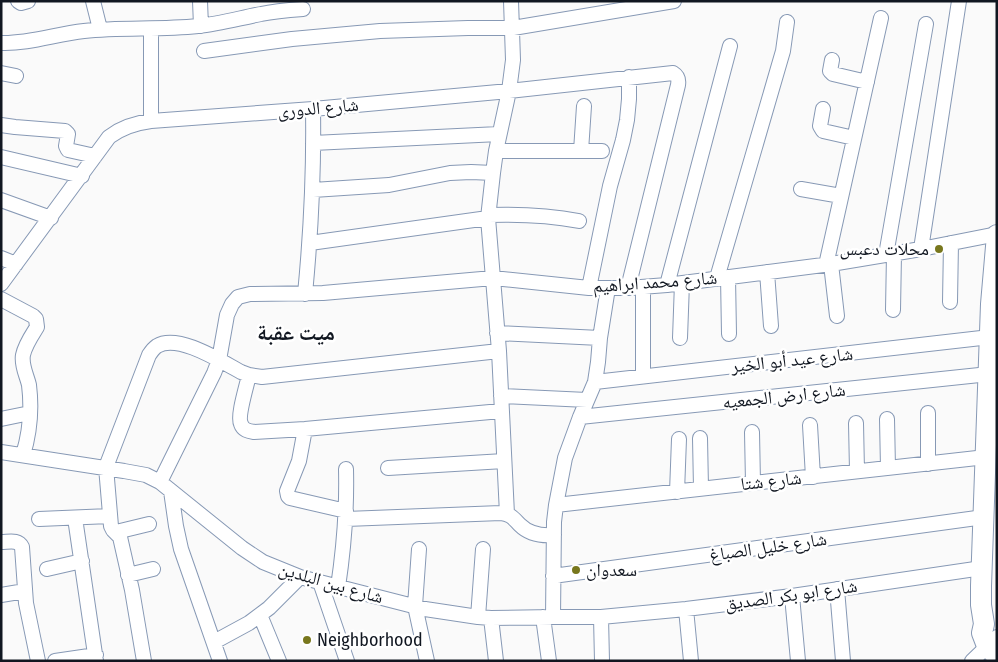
<svg xmlns="http://www.w3.org/2000/svg" width="998" height="662" font-family="'Fira Sans Condensed','Noto Naskh Arabic',sans-serif">
<rect width="100%" height="100%" fill="#fafafa"/>
<g fill="none" stroke-linecap="round" stroke-linejoin="round">
<g stroke="#8799b5" stroke-width="16">
<path id="street" d="M18 1 21 3 28 1
M93 1 100 29
M200 1 201 26
M151 29V121
M1 43C29 44 56 34 84 31 122 27 160 30 198 26 219 24 240 18 261 14 275 11 289 10 303 9
M204 51 292 39 380 31 468 28H513L674 1
M832 60 830 71 833 74 867 82
M1 73 16 76
M823 109 820 126 823 131 854 138
M1 125 15 127 65 131 68 134 66 146 68 150 95 156
M313 143 499 134
M496 151H602
M581 151 584 106
M1 157 82 176
M801 189 841 196
M313 190 389 185 450 173 471 172 493 173
M1 200 51 218
M488 215C519 214 548 215 579 221
M310 243 488 218
M921 249 959 1
M886 255 926 24
M1 258 16 264
M831 264 837 316
M826 265 881 18
M767 272 771 326
M728 277 729 334
M717 278 783 51 787 22
M1 284 109 137C122 127 135 123 151 121L313 109 509 91 673 73C678 76 679 79 678 85L628 288
M667 285 730 46
M589 288 610 186 623 140 627 120 629 99V77
M305 294C311 232 314 171 313 109
M1 299 33 316 36 319 37 327C32 335 25 345 23 355 21 365 27 376 29 385 32 409 30 432 23 455
M950 302 951 243
M893 310 894 254
M497 333 600 338
M680 338 682 283
M249 375C247 385 237 416 241 424 243 430 248 431 254 432L305 429 501 411
M643 376V287
M595 382 990 337
M501 396 587 400
M580 417 989 374
M1 419 30 413
M887 419 888 468
M856 423 857 471
M810 425 813 477
M305 429 299 461 287 491 288 496 290 498 346 511
M752 432 753 483
M700 438 701 488
M1 452 124 471 146 475 160 482 242 548 263 562 300 577 425 609 478 617 491 618 553 617H601L686 609 792 596 982 568
M928 464V413
M388 468 504 461
M160 482 214 373 219 360 227 315 232 304 238 297 250 294 323 293 493 278 589 288H628L667 285 831 264 921 249 997 234
M171 491 176 526 181 549 220 661
M677 492 679 439
M556 505 986 457
M507 514 499 351 488 218 493 173 496 151 509 91 513 60 511 1
M75 518 96 661
M39 519 110 516
M346 519 501 513C511 514 514 519 520 525 530 535 542 536 554 535
M116 532 149 524
M1 542C9 542 18 539 22 547L26 603 38 661
M419 549 415 606 427 661
M47 569 82 561
M128 575 153 569
M553 576 984 517
M320 582 347 661
M338 587C344 547 347 509 346 469
M837 589 843 661
M1 595 25 591
M792 596 798 661
M686 609 691 661
M260 615 279 661
M478 617 483 549
M543 617 549 661
M553 617 554 522 556 505 565 458 580 417 595 382 598 362 600 338 608 288
M601 617 602 661
M491 618 496 661
M214 642 249 623 269 608 300 577
M55 661 96 655
M144 661 132 590 120 537 113 530 111 526 106 467 149 355C151 352 154 348 157 346 178 333 222 362 241 372L249 375 262 377 499 351
M972 661 997 637"/>
</g>
<g stroke="#8799b5" stroke-width="22">
<path id="secondary" d="M997 235 991 304 981 586V605L984 624 982 633 987 646 997 656"/>
</g>
<use href="#street" stroke="#fff" stroke-width="14"/>
<use href="#secondary" stroke="#fff" stroke-width="20"/>
</g>
<g fill="#78771d" stroke="#fff" stroke-width="2">
<circle cx="939" cy="249" r="5"/>
<circle cx="576" cy="570" r="5"/>
<circle cx="307" cy="640" r="5"/>
</g>
<g text-anchor="middle" stroke-width="5" stroke-linejoin="round" paint-order="stroke">
<g font-size="18" fill="#111721" stroke="#fff">
<text transform="translate(318 108) rotate(-5)" y="6">شارع الدورى</text>
<text transform="translate(655 282) rotate(-4)" y="6">شارع محمد ابراهيم</text>
<text transform="translate(792 360) rotate(-6)" y="6">شارع عيد أبو الخير</text>
<text transform="translate(784 396) rotate(-6)" y="6">شارع ارض الجمعيه</text>
<text transform="translate(771 481) rotate(-6)" y="6">شارع شتا</text>
<text transform="translate(768 547) rotate(-8)" y="6">شارع خليل الصباغ</text>
<text transform="translate(331 583) rotate(16)" y="6">شارع بين البلدين</text>
<text transform="translate(791 595) rotate(-8)" y="6">شارع ابو بكر الصديق</text>
</g>
<g font-size="18" fill="#111721" stroke="#fff" text-anchor="start">
<text x="929" y="255" text-anchor="end">محلات دعبس</text>
<text x="586" y="576">سعدوان</text>
<text x="317" y="646">Neighborhood</text>
</g>
<g font-size="22" font-weight="bold" fill="#111721" stroke="#fff">
<text x="296" y="340">ميت عقبة</text>
</g>
</g>
<rect width="998" height="662" fill="none" stroke="#111721" stroke-width="5"/>
</svg>
